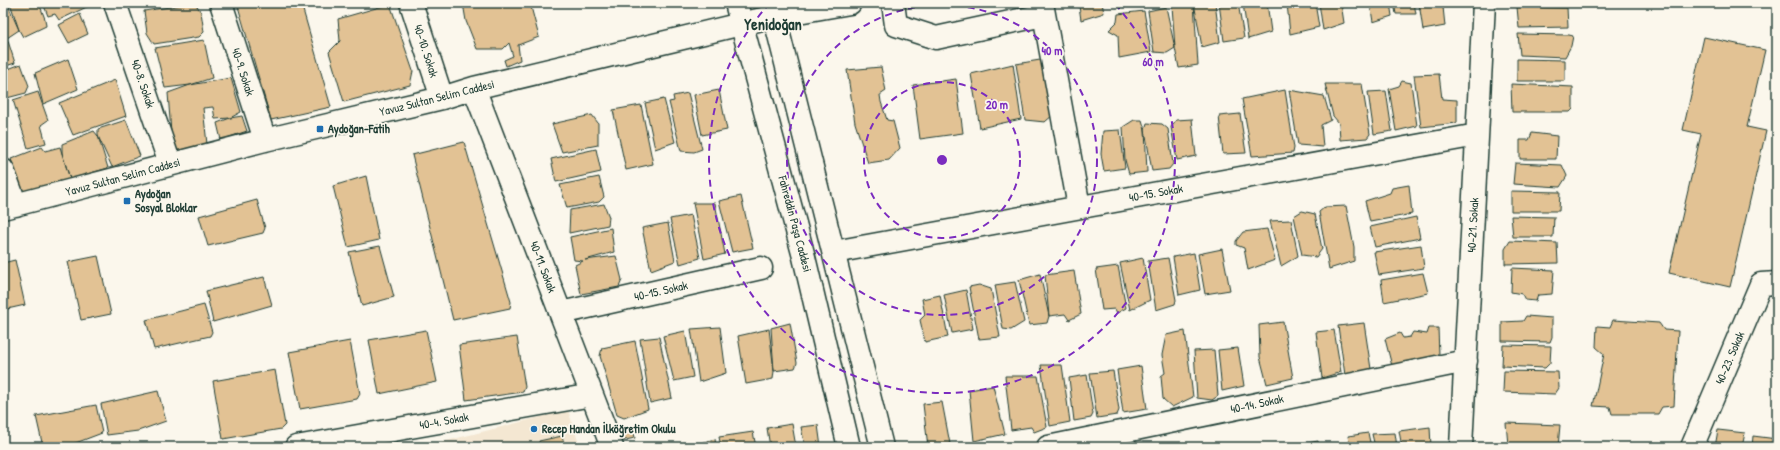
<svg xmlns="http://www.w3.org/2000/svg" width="1780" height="450" font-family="'Patrick Hand',sans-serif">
<rect width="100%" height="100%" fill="#fbf7ec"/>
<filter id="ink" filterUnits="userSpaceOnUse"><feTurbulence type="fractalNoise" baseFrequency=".025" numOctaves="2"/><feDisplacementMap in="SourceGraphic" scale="8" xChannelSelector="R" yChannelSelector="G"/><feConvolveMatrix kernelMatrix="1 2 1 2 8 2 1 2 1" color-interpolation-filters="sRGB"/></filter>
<g filter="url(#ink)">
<path fill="#f4e7d2" d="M568 410 580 447H422Z"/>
<path fill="#e2c294" stroke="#1f3d34" d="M3 3H7L19 30 7 38 15 63 3 67Z
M10 3H39L45 19 46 26 23 37 19 30Z
M43 3H93V4L59 20 55 14 48 16Z
M142 3H164L143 6Z
M195 3 201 12 204 32 199 37 154 44 147 33 144 11Z
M237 3H301L331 107 271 120Z
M463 3H530L539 37 518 45 520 60 506 66 504 60 513 56 509 43 503 49H477L466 21Z
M622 3H633L631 7Z
M1102 3 1104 13 1081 20 1079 6Z
M1194 3H1215L1220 42 1202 47Z
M1194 3 1198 65 1179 68 1175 48 1172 6Z
M1219 3H1238L1244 38 1224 41Z
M1243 3H1267L1271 32 1248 39Z
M1287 3H1315L1319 27 1290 34Z
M1319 3H1341L1344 23 1323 30Z
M1370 3H1390L1392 16 1373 22Z
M1394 3H1414L1416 14H1396Z
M1419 3H1445L1443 7 1445 26 1423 30Z
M390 4 413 71 410 85 344 102 329 52 340 41 338 19Z
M1166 7 1175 48 1167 53 1154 52 1148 11Z
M1517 7 1567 8 1568 27 1519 28Z
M1144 11 1151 52 1119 58 1118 35 1109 30 1117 22 1118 14Z
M80 14 88 34 69 43 59 25Z
M1518 34 1569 35 1573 36 1571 46 1565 57 1520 55Z
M1704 37 1765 50 1747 127 1766 131 1730 287 1669 273 1701 134 1683 130Z
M204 40 212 78 190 85 165 88 155 48Z
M68 59 78 89 43 104 35 73Z
M1046 59 1054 114 1045 122 1025 120 1016 64Z
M1517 59 1565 60V81H1517Z
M21 64 29 86 26 93 3 99V71Z
M1013 64 1021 119 980 128 971 74Z
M881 67 886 91 880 95 881 102 887 120 893 121 900 148 889 160 868 163 855 123 847 70Z
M1439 74 1442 99 1457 100V123L1421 127 1414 75Z
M231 78 241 112 230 118 215 119 213 107 203 108 207 144 177 152 171 133 168 93 190 85Z
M956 79 963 133 920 139 913 85Z
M115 80 126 116 73 135 59 103Z
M1402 81 1411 83 1417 126 1396 131 1389 89 1399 86Z
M1325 84H1362L1370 134 1367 138 1340 140 1339 123 1333 116Z
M1511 84 1573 87V109L1570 112H1512Z
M719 90 727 130 702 135 694 95Z
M1285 90 1294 148 1293 153 1252 156 1242 99Z
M1289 90 1324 96 1331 120 1321 125 1323 147 1298 145Z
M1386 91 1392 131 1374 134 1368 92Z
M38 92 48 120 41 125 46 143 28 148 13 100Z
M688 93 702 149 694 152 681 151 669 102 674 101 673 96Z
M664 99 675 142 655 149 645 103Z
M641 105 653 164 626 170 613 110Z
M1240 114 1246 153 1223 154 1219 116Z
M592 115 598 123V145L562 152 552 124Z
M242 116 247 131 221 140 217 123 230 118Z
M1192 119 1196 156 1177 160 1171 127 1176 120Z
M126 120 140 156 112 167 98 136V129Z
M1134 120H1142L1145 130 1147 172 1129 174 1125 160 1123 127Z
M1147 123 1162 124 1168 129 1173 164 1169 169 1152 171 1145 130Z
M1120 130 1125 168 1104 171 1101 154 1103 131Z
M94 131 98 136 108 168 70 179 62 153V144Z
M1532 133 1557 136 1556 159H1520V140H1529Z
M464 142 511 302 510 308 453 320 412 155Z
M42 147 45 151 60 147 70 179 22 192 11 159Z
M596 149 601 172 556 182 551 159Z
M1515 163 1562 165 1567 176 1560 187 1513 184Z
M366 176 379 240 348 247 333 186Z
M599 177 604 197 599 202 567 208 560 185Z
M1409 185 1412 214 1370 222 1365 201 1390 193 1392 188Z
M1511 191 1560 192 1559 211H1511Z
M741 196 753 248 732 252 719 201Z
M257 200 265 228 263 233 208 246 199 216Z
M693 203H715L725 254 704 259Z
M604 204 609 217 608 225 569 233 570 210Z
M1346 206 1354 247V261L1329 269 1319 212 1325 207Z
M1302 211 1315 214 1322 249 1316 257 1302 255 1294 216Z
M691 215 700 258 680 264 670 219Z
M1511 216 1554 217 1553 237H1513Z
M1416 217 1420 238 1375 247 1370 227Z
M1291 220 1298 256 1281 266 1270 221Z
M668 223 675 261 651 270 642 228Z
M611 228 614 252 585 260 616 256 622 280 619 287 581 294 575 265 583 261 574 260 570 237Z
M1267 229 1275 260 1248 270 1244 248 1236 245V241L1243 232Z
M1510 241 1557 243 1558 263 1505 264V249Z
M1421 245 1424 268 1379 275 1374 252Z
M380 246 394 297 362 306 349 252Z
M1222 249 1230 290 1205 294 1198 254Z
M1194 253 1200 290 1179 295 1173 257Z
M98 256 111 314 81 320 68 262Z
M1143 258 1150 300 1130 310 1120 263Z
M1168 258 1176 300 1175 304 1156 310 1148 261Z
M15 260 25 305 3 310V263Z
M1118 266 1126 308 1117 313 1115 309 1102 310 1096 269Z
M1512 268 1554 270 1552 294 1538 295 1536 301 1525 300 1522 294 1511 292Z
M1074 271 1081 314 1069 320 1065 314 1049 316 1045 275Z
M1423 273 1428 293 1384 302 1381 280Z
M1040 274 1049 316 1047 323 1029 325 1019 280Z
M264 277 272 305 213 322 206 291Z
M1015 282 1024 322 1011 330 1003 329 995 285Z
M979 285 991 289 1000 337 979 339 969 287Z
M966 290 973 329 952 333 944 295Z
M940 295 948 337 925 342 920 320 925 315 922 299Z
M204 305 212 332 210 336 154 349 146 320Z
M1526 316 1552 318V337L1550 342 1502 341V322L1523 321Z
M1613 320 1659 323 1664 330 1678 331 1674 406 1662 407 1658 414H1612L1610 407 1593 406 1604 354 1596 347 1597 326 1610 327Z
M1283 322 1293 378 1267 384 1260 357 1259 325Z
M790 323 797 363 795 368 774 371 771 328Z
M1364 323 1371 369 1345 375 1338 326Z
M720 327 726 373 699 382 691 329Z
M1429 328H1438L1439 355 1436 361 1393 370 1385 339 1400 333 1403 338 1410 337 1413 332 1427 334Z
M769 329 774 371 773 379 746 384 738 336Z
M426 330 437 382 379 394 369 340Z
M1334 330 1341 372 1322 378 1316 332Z
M685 331 693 377 674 381 663 336Z
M1185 331 1193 397 1172 407 1163 399 1161 376 1165 373 1162 355 1166 335Z
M517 337 525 387 523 392 466 400 459 345Z
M659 337 672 398 650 403 640 339Z
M350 341 360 394 357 399 300 409 289 352Z
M635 341 648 409 624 418 617 415 600 356 602 348Z
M1503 345 1551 346 1550 363 1545 368 1502 366Z
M1238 348 1244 386 1222 391 1218 350Z
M1214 350 1218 396 1212 400 1197 398 1194 351Z
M1041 365H1062L1070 422 1050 426Z
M1141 366 1147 409 1123 413 1117 370Z
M275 370 285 425 281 429 223 439 213 381Z
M1113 371 1119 410 1117 415 1097 418 1090 373Z
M1504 371 1558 372 1559 388 1555 394 1503 392Z
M1087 375 1093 414 1091 418 1074 421 1069 378Z
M1005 376H1038L1047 427 1034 432 1031 427 1011 430Z
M993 386 1005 434 974 441 969 390Z
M158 391 166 421 138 431 107 435 101 404Z
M942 402 950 444 939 447H928L923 404Z
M96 405 102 433 73 444 43 447 36 416Z
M1506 423 1560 425 1558 447H1523L1508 445Z
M792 424 796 447H770L767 428Z
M818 425 821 447H805L801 427Z
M1430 427 1431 447H1402L1399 431Z
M633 428 635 438 616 442 617 432Z
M1718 430 1745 433 1742 447H1715Z
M753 432 756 447H721L719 437Z
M1368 433 1371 447H1350L1348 436Z
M1395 433 1397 447H1375L1372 434Z
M562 436 565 447H540L539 441Z
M1753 436 1777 439V447H1752Z
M715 439 716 447H696V444Z
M1318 441 1319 447H1297L1296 445Z"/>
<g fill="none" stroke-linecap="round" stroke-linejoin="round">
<g stroke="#1f3d34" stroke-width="25">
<path id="minor" d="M115 3 170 164
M221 3 265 140
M411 3 442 98
M893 3 896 25 936 38 1043 15
M1042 3 1079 207
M474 88 612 447
M3 170 16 205
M3 208 265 140 442 98 474 88 775 16 850 3
M834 252 1477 135
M561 313 761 268
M296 447 592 395
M1048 447 1466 361
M1461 447 1484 3
M1692 447 1761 284 1777 283"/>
</g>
<g stroke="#1f3d34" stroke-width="25">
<path id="major" d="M736 3 804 257 849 447
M771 3 882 447"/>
</g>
<use href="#minor" stroke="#fbf7ec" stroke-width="22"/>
<use href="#major" stroke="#fbf7ec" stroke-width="22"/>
</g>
</g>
<g fill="none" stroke="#7b2cbf" stroke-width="2" stroke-dasharray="7 5">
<circle cx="942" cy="160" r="78"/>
<circle cx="942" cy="160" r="155"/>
<path d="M1115 4A233 233 0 1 1 769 4"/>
</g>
<g fill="#1f6fb2" stroke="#fbf7ec" stroke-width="1.5">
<rect x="316" y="125" width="8" height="8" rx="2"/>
<rect x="123" y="197" width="8" height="8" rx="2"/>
<circle cx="534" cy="429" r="4"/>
</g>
<g text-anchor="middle" stroke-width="3.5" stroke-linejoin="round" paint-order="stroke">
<g font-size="12" fill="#1f3d34" stroke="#fbf7ec">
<text transform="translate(426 51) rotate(72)" y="4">40-10. Sokak</text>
<text transform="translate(243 72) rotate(72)" y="4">40-9. Sokak</text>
<text transform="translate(143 84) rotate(71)" y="4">40-8. Sokak</text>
<text transform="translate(437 98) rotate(-14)" y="4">Yavuz Sultan Selim Caddesi</text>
<text transform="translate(123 177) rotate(-15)" y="4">Yavuz Sultan Selim Caddesi</text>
<text transform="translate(1156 193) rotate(-10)" y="4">40-15. Sokak</text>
<text transform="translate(795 224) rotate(75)" y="4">Fahreddin Paşa Caddesi</text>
<text transform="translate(1473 225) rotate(-87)" y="4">40-21. Sokak</text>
<text transform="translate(543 267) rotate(69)" y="4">40-11. Sokak</text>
<text transform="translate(661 291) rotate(-13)" y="4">40-15. Sokak</text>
<text transform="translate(1730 358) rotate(-67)" y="4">40-23. Sokak</text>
<text transform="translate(1257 404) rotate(-12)" y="4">40-14. Sokak</text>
<text transform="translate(444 421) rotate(-10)" y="4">40-4. Sokak</text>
</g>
<g font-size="12" font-weight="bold" fill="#1f3d34" stroke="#fbf7ec" text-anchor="start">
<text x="328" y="133">Aydoğan-Fatih</text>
<text x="135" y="198">Aydoğan<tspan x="135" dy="14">Sosyal Bloklar</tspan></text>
<text x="542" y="433">Recep Handan İlköğretim Okulu</text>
</g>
<g font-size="16" font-weight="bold" fill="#1f3d34" stroke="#fbf7ec">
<text x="773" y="30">Yenidoğan</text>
</g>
</g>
<circle cx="942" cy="160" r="6" fill="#7b2cbf" stroke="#fbf7ec" stroke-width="2"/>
<g font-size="12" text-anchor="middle" font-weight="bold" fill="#7b2cbf" stroke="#fbf7ec" stroke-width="3.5" stroke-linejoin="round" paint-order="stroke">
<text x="1052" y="55">40 m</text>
<text x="1153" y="66">60 m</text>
<text x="997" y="109">20 m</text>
</g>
<rect width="1780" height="450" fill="none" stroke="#fbf7ec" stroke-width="16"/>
<rect x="8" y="8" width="1764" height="434" fill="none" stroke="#1f3d34" stroke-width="1.5" filter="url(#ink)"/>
</svg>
